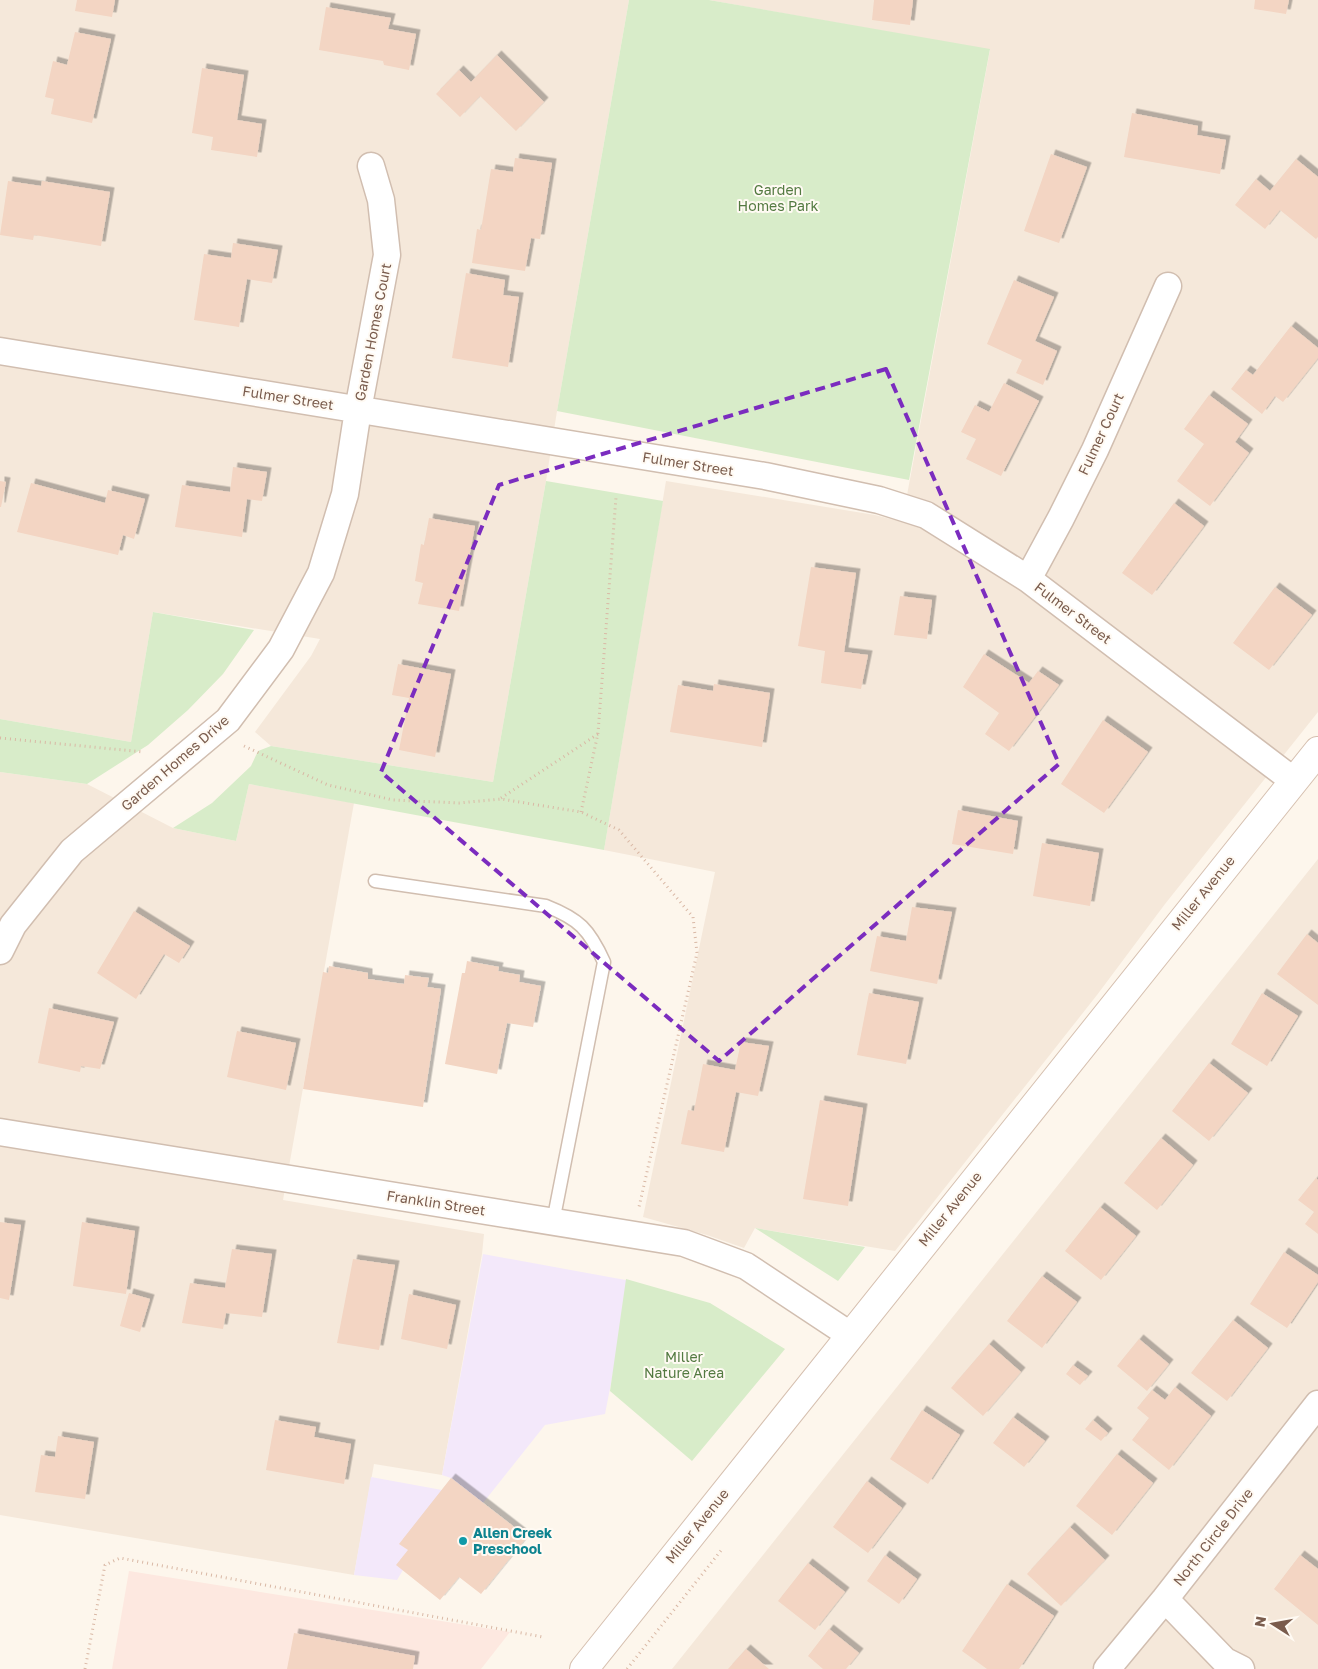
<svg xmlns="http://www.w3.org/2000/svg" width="1318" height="1669" font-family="'Golos Text',sans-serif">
<defs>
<filter id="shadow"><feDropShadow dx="4.5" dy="-4.5" stdDeviation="0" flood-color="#0004"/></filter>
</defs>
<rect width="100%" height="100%" fill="#fdf6ec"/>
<path fill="#f5e8da" d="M0 0H629L557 411 546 481 493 782 271 746 255 732 311 656 320 639 153 612 131 742 0 719Z
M709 0H1318V712L1165 904 1097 995 895 1251 755 1228 744 1248 707 1235 643 1217 715 872 604 850 666 481 875 515 902 522 990 50Z
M0 772 87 784 173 828 236 841 249 784 354 803 283 1200 484 1234 482 1254 442 1475 374 1464 354 1575 0 1515Z
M1318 859V1669H672Z"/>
<path fill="#fde8e0" d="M129 1571 510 1632 481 1669H112Z"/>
<path fill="#f3e8fa" d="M483 1254 631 1281 605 1414 545 1425 483 1503 451 1478 442 1475Z
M371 1477 442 1490 400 1544 408 1550 397 1565 403 1570 397 1580 354 1575Z"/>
<path fill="#d8ecc9" d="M629 0H709L990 49 909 480 557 411Z
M546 481 663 501 604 850 249 784 236 841 173 828 212 803 251 766 258 751 271 746 493 782Z
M153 612 254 630 223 674 188 710 148 745 87 784 0 772V719L131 742Z
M755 1228 865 1247 838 1281Z
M626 1279 710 1303 785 1349 692 1461 610 1391Z"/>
<path fill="#f3d5c3" filter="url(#shadow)" d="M77 0H115L112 17 75 11Z
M874 0H913L910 25 872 20Z
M1255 0H1289L1286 14 1254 9Z
M326 7 391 18 388 29 416 34 409 70 384 65 383 61 319 50Z
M75 32 111 39 92 123 51 114 54 99 45 97 53 61 67 65Z
M497 55 544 102 516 131 480 96 460 117 436 94 459 70 471 82Z
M202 68 244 75 237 120 262 124 257 157 211 150 213 137 192 133Z
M1132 113 1198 126 1197 135 1226 140 1220 174 1124 157Z
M1051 154 1087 167 1059 243 1024 231Z
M515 158 552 163 540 239 531 238 525 271 472 263 477 229 481 230 491 169 513 172Z
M1296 159 1318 177V237L1316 239 1280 210 1265 229 1235 205 1256 179 1270 191Z
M8 181 41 186 42 181 110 192 101 246 34 235 33 240 0 235Z
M233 243 278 250 272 283 247 279 239 327 194 320 204 254 231 258Z
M466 273 505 280 503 295 519 297 508 367 452 358Z
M1014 280 1054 297 1035 341 1057 351 1043 385 1016 373 1022 360 987 344Z
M1291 326 1318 348V358L1283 402 1275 396 1262 414 1231 389 1246 370 1253 375Z
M1004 383 1039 401 1001 476 966 459 976 439 961 432 975 405 989 412Z
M1209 395 1248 424 1235 442 1249 453 1210 506 1177 481 1204 444 1184 429Z
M233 467 267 472 262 501 247 499 242 537 175 527 182 485 230 492Z
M0 481 6 482 1 507H0Z
M31 483 105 503 108 490 145 499 134 539 123 535 118 555 17 532Z
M1174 503 1204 526 1152 595 1122 573Z
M429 518 475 526 459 611 418 604 423 583 415 581 421 544 424 545Z
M811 567 856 573 844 652 868 655 861 689 821 683 825 651 798 646Z
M1275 587 1312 615 1269 670 1233 643Z
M900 596 932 600 927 639 894 635Z
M984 654 1029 683 1038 671 1059 685 1009 751 985 734 999 713 963 687Z
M398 664 451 674 435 757 399 750 409 698 392 695Z
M714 684 770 693 762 747 670 732 678 685 713 691Z
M1103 720 1148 752 1104 813 1061 784Z
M958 810 1018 821 1013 854 952 844Z
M1042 843 1099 853 1090 906 1033 896Z
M912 907 952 912 937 984 870 971 877 936 906 941Z
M134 911 190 946 179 963 164 954 136 999 97 973Z
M1307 934 1318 943V1005L1277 974Z
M467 961 499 967 498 971 520 975 519 982 541 986 533 1027 507 1023 497 1074 445 1064 462 973H465Z
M329 966 368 973V979L404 984 405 975 429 978 427 987 441 989 423 1107 303 1089 323 972 328 973Z
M869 993 919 1002 906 1064 857 1055Z
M1262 993 1298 1016 1267 1066 1231 1044Z
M49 1008 114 1022 100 1069 81 1066 80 1072 38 1063Z
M237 1031 296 1043 286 1090 227 1077Z
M741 1042 769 1046 758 1096 736 1092 724 1152 681 1144 688 1110 694 1111 703 1064 735 1070Z
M1209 1063 1248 1093 1209 1141 1172 1111Z
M820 1100 863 1108 848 1206 803 1199Z
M1161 1138 1193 1165 1157 1210 1124 1183Z
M1316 1178 1318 1180V1234L1305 1224 1314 1212 1298 1200Z
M1100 1207 1136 1236 1101 1280 1065 1251Z
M0 1222 21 1225 9 1300 0 1298Z
M82 1222 135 1231 126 1294 73 1286Z
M232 1249 272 1254 262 1317 226 1313 223 1329 182 1323 190 1283 225 1288Z
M1284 1252 1318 1275V1282L1287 1328 1250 1304Z
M353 1259 395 1265 379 1350 337 1343Z
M1042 1276 1077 1302 1042 1348 1007 1321Z
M129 1293 150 1299 140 1332 120 1326Z
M409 1294 456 1305 447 1349 401 1339Z
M1233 1320 1268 1348 1227 1401 1191 1373Z
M1139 1339 1169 1364 1147 1391 1117 1366Z
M989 1344 1021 1372 983 1416 951 1388Z
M1073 1365 1088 1376 1080 1385 1066 1374Z
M1175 1387 1211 1416 1169 1470 1132 1440 1149 1418 1137 1408 1152 1390 1165 1400Z
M922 1410 960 1435 928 1484 890 1459Z
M1013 1417 1045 1441 1024 1467 993 1443Z
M275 1420 316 1427 314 1437 351 1444 344 1484 266 1470Z
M1093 1420 1108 1433 1101 1441 1085 1429Z
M58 1436 94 1442 85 1499 35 1492 41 1455 55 1457Z
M1117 1454 1153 1483 1112 1535 1076 1506Z
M451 1478 527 1537 481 1594 459 1577 440 1600 396 1565 408 1550 399 1544Z
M867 1481 902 1508 868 1553 833 1527Z
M1070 1527 1105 1560 1061 1606 1027 1574Z
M885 1555 917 1579 899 1604 867 1581Z
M1300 1555 1318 1569V1625L1274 1589Z
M808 1563 845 1592 815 1630 778 1601Z
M1007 1584 1054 1616 1019 1669H987L962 1651Z
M829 1629 859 1653 846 1669H823L808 1656Z
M294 1633 415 1656 413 1669H287Z
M746 1649 769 1669H728Z"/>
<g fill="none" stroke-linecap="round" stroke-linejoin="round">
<g stroke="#d1beb0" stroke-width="15">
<path id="service" d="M375 881 546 906C579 919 589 929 604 962L553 1222"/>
</g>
<g stroke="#d1beb0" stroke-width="29">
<path id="minor" d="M0 351 765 476 879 500 926 515 1028 579 1294 781
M1028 579 1061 518 1095 450 1168 286
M0 951 13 925 72 851 228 720 281 649 321 573 345 494 358 410 387 255 381 200 371 166
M0 1132 684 1243 746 1266 850 1335
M1165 1599 1225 1661 1241 1669
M1107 1669 1165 1599 1318 1404"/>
</g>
<g stroke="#d6c0b0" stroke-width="30">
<path id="secondary" d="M584 1669 1318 751"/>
</g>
<path stroke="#d9b8a5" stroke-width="3" stroke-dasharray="1 4" stroke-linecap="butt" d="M0 738 144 752
M244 746 328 785 393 800 459 803 501 799 581 812 619 830 693 917 697 953 639 1207
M501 798 598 734
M581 812 598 733 616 497
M85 1669 105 1565 120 1558 543 1637
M627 1669 723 1548"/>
<use href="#service" stroke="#fff" stroke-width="12"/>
<use href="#minor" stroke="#fff" stroke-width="26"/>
<use href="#secondary" stroke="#fff" stroke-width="28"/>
</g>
<path fill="none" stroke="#7b2cbf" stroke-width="4" stroke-dasharray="10 6" stroke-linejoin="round" d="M886 369 1059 764 719 1061 381 772 499 485Z"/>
<circle fill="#0f9aa8" stroke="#fffaf3" stroke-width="2" cx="463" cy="1541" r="5"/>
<g text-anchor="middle" stroke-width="4" stroke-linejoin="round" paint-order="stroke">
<g font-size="14" fill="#537a41" stroke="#fffaf3">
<text x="778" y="195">Garden<tspan x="778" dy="16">Homes Park</tspan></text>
<text x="684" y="1362">Miller<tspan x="684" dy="16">Nature Area</tspan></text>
</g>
<g font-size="14" fill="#7a5c4d" stroke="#fffaf3">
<text transform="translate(373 332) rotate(-79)" y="5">Garden Homes Court</text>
<text transform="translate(288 398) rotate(9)" y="5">Fulmer Street</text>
<text transform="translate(1101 434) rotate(-65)" y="5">Fulmer Court</text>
<text transform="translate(688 464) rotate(9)" y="5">Fulmer Street</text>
<text transform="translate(1073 613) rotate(37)" y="5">Fulmer Street</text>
<text transform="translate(175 763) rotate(-41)" y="5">Garden Homes Drive</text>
<text transform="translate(1203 893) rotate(-51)" y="5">Miller Avenue</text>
<text transform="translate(436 1203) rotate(9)" y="5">Franklin Street</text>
<text transform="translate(950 1209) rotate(-51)" y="5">Miller Avenue</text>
<text transform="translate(697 1526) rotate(-51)" y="5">Miller Avenue</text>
<text transform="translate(1213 1537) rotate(-52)" y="5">North Circle Drive</text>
</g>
<g font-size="14" font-weight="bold" fill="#0d838f" stroke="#fffaf3" text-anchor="start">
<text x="473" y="1538">Allen Creek<tspan x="473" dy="16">Preschool</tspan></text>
</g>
</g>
<g transform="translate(1273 1624) rotate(281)" stroke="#fffaf3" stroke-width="4" paint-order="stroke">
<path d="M0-4L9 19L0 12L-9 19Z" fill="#7a5c4d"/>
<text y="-8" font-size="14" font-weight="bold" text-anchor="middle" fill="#7a5c4d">N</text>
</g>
</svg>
